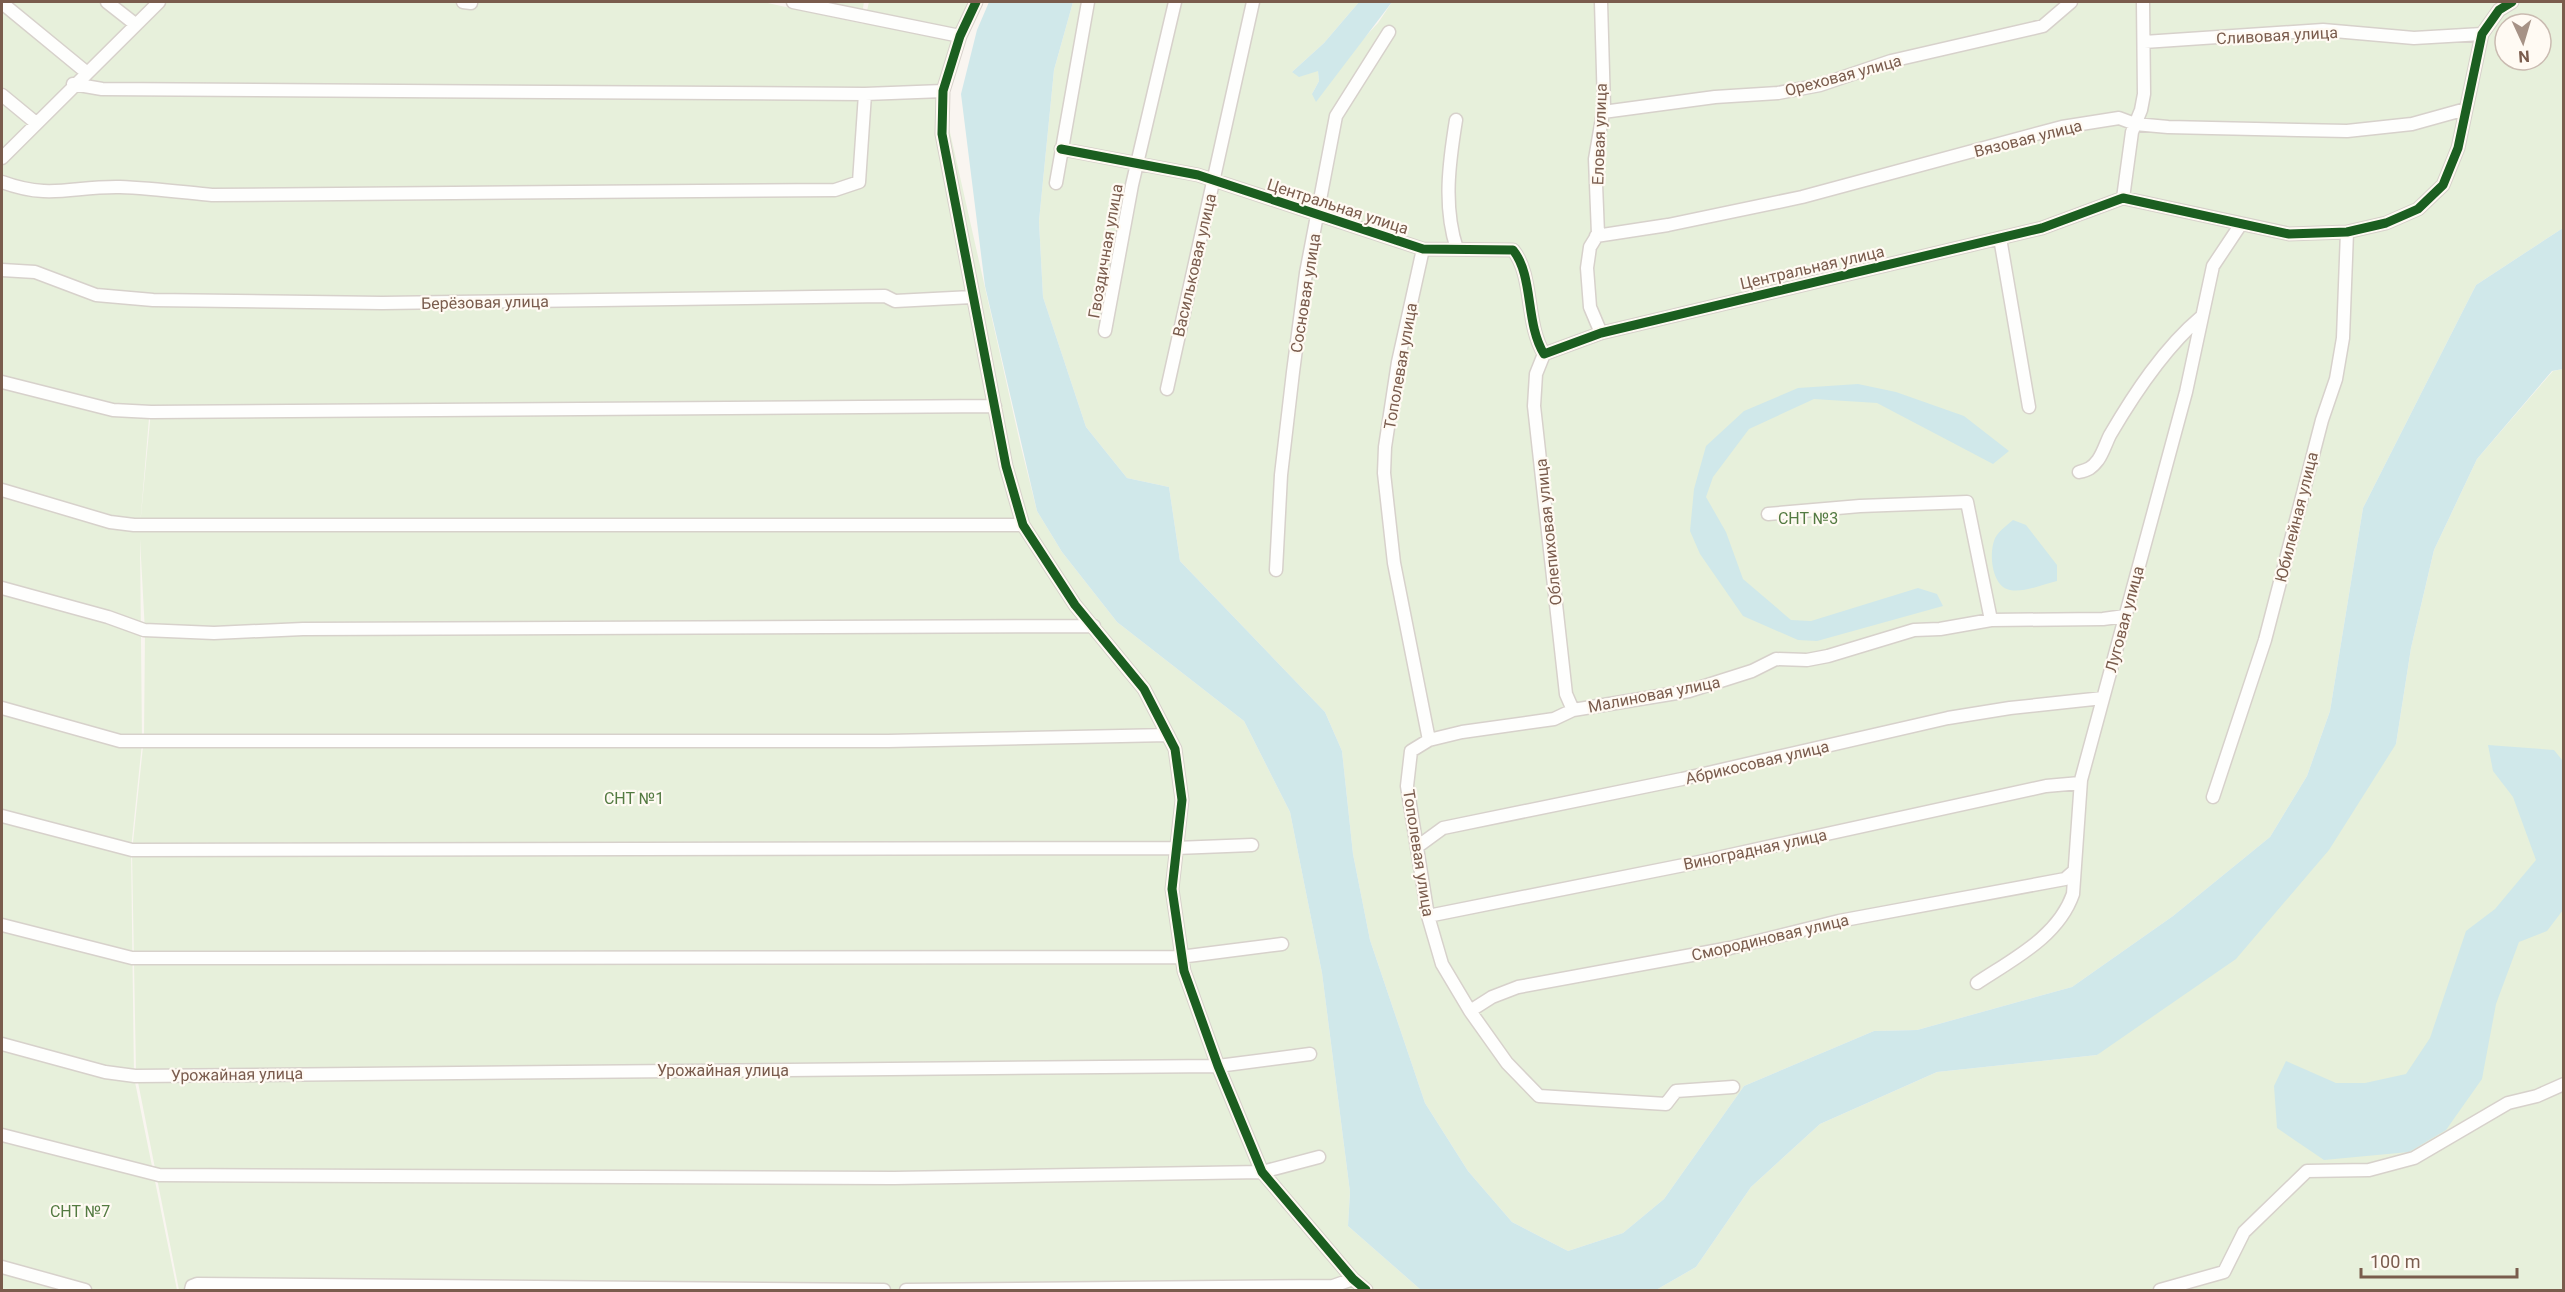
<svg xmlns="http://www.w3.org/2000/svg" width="2565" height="1292" font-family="Roboto,sans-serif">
<rect width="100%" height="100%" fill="#f9f5f0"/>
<path fill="#e7f0db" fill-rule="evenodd" d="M2 2H763L864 24 869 2H973L945 110 1020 443 1037 511 1062 552 1117 622 1244 721 1290 812 1322 973 1350 1192 1348 1226 1421 1290H179L136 1072 132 852 144 737 145 632 140 539 142 743 131 849 134 1077 177 1290H2V388L102 414 149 418 140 526 151 411 113 408 2 375Z
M804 2H864L862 14Z
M1073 2H1359L1324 43 1292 72 1318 70 1319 81 1312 94 1378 23 1392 2H2563V228L2476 285 2363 508 2330 711 2307 776 2270 837 2173 916 2072 987 1917 1030 1874 1031 1744 1086 1664 1199 1623 1233 1568 1251 1512 1222 1468 1171 1425 1103 1370 940 1353 854 1342 751 1325 712 1180 561 1169 487 1127 478 1086 427 1043 297 1039 221 1054 70ZM2505 24H2541V60H2505Z
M2563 369V1290H1656L1696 1267 1751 1187 1820 1124 1937 1072 2097 1055 2396 744 2411 648 2434 550 2477 459 2553 371Z"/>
<path fill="#d0e8ea" d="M989 2H1073L1054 70 1039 221 1043 297 1086 427 1127 478 1169 487 1180 561 1325 712 1342 751 1353 854 1370 940 1425 1103 1468 1171 1512 1222 1568 1251 1623 1233 1664 1199 1744 1086 1874 1031 1917 1030 2072 987 2173 916 2270 837 2307 776 2330 711 2363 508 2476 285 2563 228V369L2552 371 2477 459 2434 550 2411 648 2396 744 2329 850 2236 959 2097 1055 1937 1072 1820 1124 1751 1187 1696 1267 1656 1290H1421L1348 1226 1350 1192 1322 973 1290 812 1244 721 1117 622 1062 552 1037 511 985 286 961 94 977 30Z
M1359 2H1392L1316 102 1312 94 1319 81 1318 71 1299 77 1292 72 1324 43Z
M1858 384 1896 392 1964 416 2009 451 1993 464 1877 403 1814 399 1749 429 1713 477 1706 497 1726 532 1743 579 1791 620 1811 621 1918 588 1937 594 1943 606 1817 641 1798 640 1743 616 1700 554 1690 531 1694 489 1706 446 1744 411 1798 388Z
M2013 520 2026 525 2057 565V581C2044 584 2023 593 2010 590 1992 587 1989 555 1994 541 1996 533 2006 526 2013 520Z
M2488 745 2554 750 2563 761V910L2547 931 2519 942 2496 1004 2482 1079 2446 1130 2409 1152 2324 1160 2277 1128 2274 1086 2286 1061 2336 1083H2365L2406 1074 2430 1038 2466 931 2495 909 2536 860 2513 797 2493 771Z"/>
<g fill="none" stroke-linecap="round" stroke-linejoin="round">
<g stroke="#d7d1cb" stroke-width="15">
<path id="street" d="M107 2 135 24
M463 2 471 3
M793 2 960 36
M976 2 960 36 943 91 942 134 1006 466 1023 525 1075 605 1144 689 1175 749 1182 800 1172 889 1184 971 1218 1066 1262 1172 1353 1279 1366 1290
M1601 2 1604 107 1595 159 1598 234 1590 247 1587 268 1590 307 1601 333
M2 3 86 72
M2144 42 2323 30 2414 38 2482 34
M73 84 102 89 865 94 943 91
M2 95 36 123
M1603 112 1715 97 1778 93 1820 85 1891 61 2043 26 2071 2
M1456 120C1449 163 1443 207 1457 249
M1061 149 1198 175 1423 249 1513 250C1534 276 1525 323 1544 354L1601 333 2042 228 2123 198 2289 234 2347 232 2386 223 2418 209 2443 185 2458 148 2482 34 2499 10 2512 2
M2 158 159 2
M2 182C51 200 72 186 120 187 150 188 181 192 212 195L835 190 859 182 865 94
M1056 183 1088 2
M2123 198 2132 132 2141 110 2144 94 2143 2
M1596 236 1668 225 1802 197 2062 127 2119 118 2135 124 2168 127 2347 131 2412 124 2466 109
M2000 238 2029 407
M1423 249 1398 362 1385 447 1384 473 1394 563 1429 740 1411 751 1407 786 1428 916 1442 964 1470 1011 1507 1063 1539 1096 1666 1104 1676 1091 1733 1087
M2 270 35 272 96 295 153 300 382 303 885 296 895 301 972 297
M1105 331 1132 185 1175 2
M1544 354 1536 374 1534 406 1566 694 1573 710
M2 382 113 410 151 412 995 406
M1167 389 1253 2
M2079 472C2088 470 2092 468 2098 460 2103 453 2106 443 2110 435 2134 394 2164 348 2201 317
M2 490 110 522 134 525H1023
M1768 514 1860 506 1967 502 1991 620
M1276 570 1281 475 1293 372 1306 273 1336 116 1389 32
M2 588 108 617 144 630 214 633 303 629 1094 626
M2 708 120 741H888L1168 735
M1429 740 1462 732 1554 719 1573 710 1689 691 1752 671 1776 659 1807 660 1828 656 1914 630 1940 629 1991 620 2103 619 2125 616
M2213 797 2265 640 2322 420 2336 379 2343 338 2347 232
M2 816 132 850 1176 848 1252 845
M1417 847 1443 828 1682 779 1948 718 2010 708 2103 698
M1428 916 1699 862 2046 786 2080 783
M2 925 132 958 1180 957 1282 944
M1977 983C2013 959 2058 937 2073 894L2081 780 2186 392 2213 266 2241 224
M1470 1011 1492 997 1518 987 1730 948 1839 921 2065 879 2073 872
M2 1044 105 1072 135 1076 1218 1066 1310 1054
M2 1135 159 1175 894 1178 1262 1172 1319 1157
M2 1267 85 1290
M191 1290 192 1286 197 1284 884 1290
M906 1290 1333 1286 1353 1279
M2160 1290 2224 1272 2244 1232 2307 1171 2369 1170 2414 1158 2508 1103 2537 1096 2564 1084"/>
</g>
<use href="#street" stroke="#fefefd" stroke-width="12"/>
<g stroke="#fffaf3" stroke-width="13">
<path id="cycleway" d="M976 2 960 36 943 91 942 134 1006 466 1023 525 1075 605 1144 689 1175 749 1182 800 1172 889 1184 971 1218 1066 1262 1172 1353 1279 1366 1290
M1061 149 1198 175 1423 249 1513 250C1534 276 1525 323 1544 354L1601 333 2042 228 2123 198 2289 234 2347 232 2386 223 2418 209 2443 185 2458 148 2482 34 2499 10 2512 2"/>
</g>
<use href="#cycleway" stroke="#1b5e20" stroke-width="9"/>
</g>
<g text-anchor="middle" stroke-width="4.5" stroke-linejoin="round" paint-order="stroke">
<g font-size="16" fill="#7a5c4d" stroke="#fffaf3">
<text transform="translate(2277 35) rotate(-3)" y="6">Сливовая улица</text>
<text transform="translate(1843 75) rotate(-15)" y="6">Ореховая улица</text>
<text transform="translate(1599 134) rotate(-88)" y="6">Еловая улица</text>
<text transform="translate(2028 138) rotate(-14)" y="6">Вязовая улица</text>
<text transform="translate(1338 206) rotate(18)" y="6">Центральная улица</text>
<text transform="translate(1105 251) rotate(-80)" y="6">Гвоздичная улица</text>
<text transform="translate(1194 265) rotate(-77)" y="6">Васильковая улица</text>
<text transform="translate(1812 267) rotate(-13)" y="6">Центральная улица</text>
<text transform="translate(1305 293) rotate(-81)" y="6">Сосновая улица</text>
<text transform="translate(485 302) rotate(-1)" y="6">Берёзовая улица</text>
<text transform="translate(1400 366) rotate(-80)" y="6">Тополевая улица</text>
<text transform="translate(2296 517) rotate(-76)" y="6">Юбилейная улица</text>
<text transform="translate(1548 532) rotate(-96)" y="6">Облепиховая улица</text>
<text transform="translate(2124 619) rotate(-75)" y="6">Луговая улица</text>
<text transform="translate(1654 694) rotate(-11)" y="6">Малиновая улица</text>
<text transform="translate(1757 762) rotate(-13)" y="6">Абрикосовая улица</text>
<text transform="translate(1755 849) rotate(-12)" y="6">Виноградная улица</text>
<text transform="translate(1419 853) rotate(81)" y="6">Тополевая улица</text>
<text transform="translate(1770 937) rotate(-13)" y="6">Смородиновая улица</text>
<text x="723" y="1076">Урожайная улица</text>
<text transform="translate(237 1074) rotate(-1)" y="6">Урожайная улица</text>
</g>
<g font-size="16" fill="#537a41" stroke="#fffaf3">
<text x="1808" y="524">СНТ №3</text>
<text x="634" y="804">СНТ №1</text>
<text x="80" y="1217">СНТ №7</text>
</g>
</g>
<rect width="2565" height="1292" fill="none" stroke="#7a5c4d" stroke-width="6"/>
<g transform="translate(2523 42) rotate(176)"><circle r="28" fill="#fffaf3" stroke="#cabbb1" stroke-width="1.5"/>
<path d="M0-4.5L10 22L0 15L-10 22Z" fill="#a69286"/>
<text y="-9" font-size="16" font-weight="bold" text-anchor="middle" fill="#7a5c4d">N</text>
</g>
<path d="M2361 1268v9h156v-9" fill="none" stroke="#7a5c4d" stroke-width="3"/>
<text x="2370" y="1268" font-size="18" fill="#7a5c4d" stroke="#fffaf3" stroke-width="4.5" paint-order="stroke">100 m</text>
</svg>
